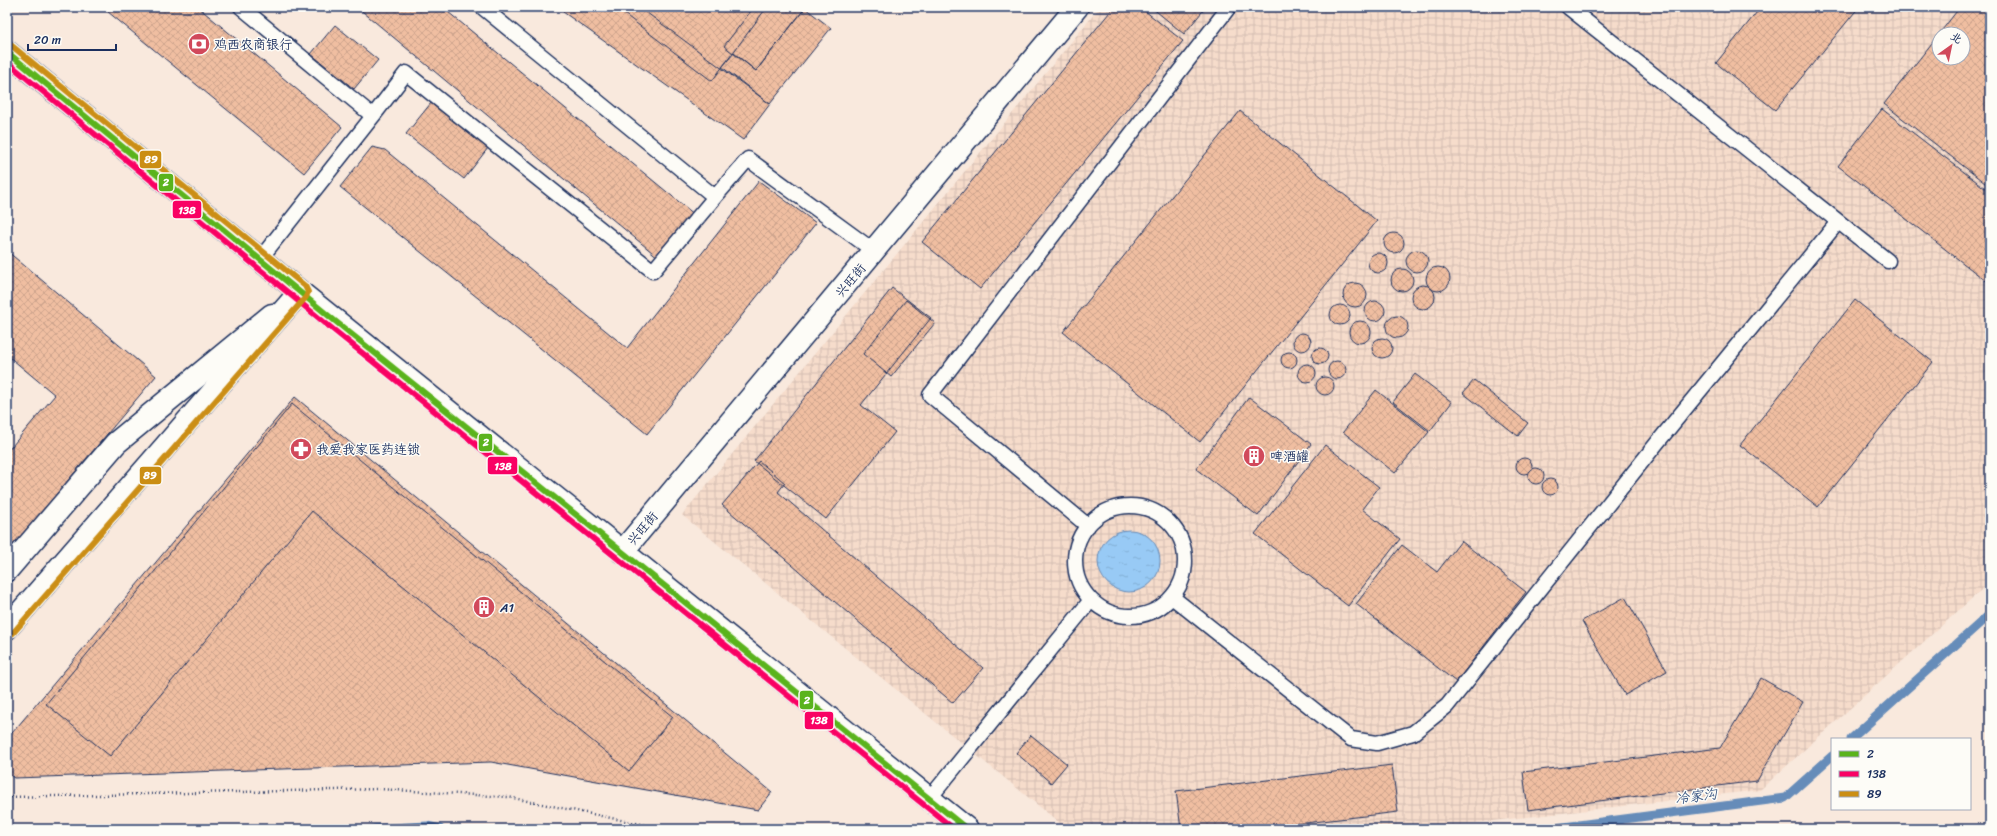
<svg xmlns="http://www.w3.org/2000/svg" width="1997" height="836" font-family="Sriracha,'LXGW WenKai TC',sans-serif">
<defs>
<pattern id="industrial-grid" width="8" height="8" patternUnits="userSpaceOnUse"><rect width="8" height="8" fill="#f6dccb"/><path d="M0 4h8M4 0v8" fill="none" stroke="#d2bdb1"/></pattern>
<pattern id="water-ripples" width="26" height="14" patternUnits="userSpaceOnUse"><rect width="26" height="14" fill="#98caf5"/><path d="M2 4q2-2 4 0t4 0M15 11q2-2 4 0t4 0" fill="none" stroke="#82aed4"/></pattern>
<pattern id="building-cross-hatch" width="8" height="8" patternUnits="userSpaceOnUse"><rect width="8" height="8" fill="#f0bea1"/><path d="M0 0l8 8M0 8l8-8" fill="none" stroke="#cda48d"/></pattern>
</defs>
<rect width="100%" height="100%" fill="#f9e9dd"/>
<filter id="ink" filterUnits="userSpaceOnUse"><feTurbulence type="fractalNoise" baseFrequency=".025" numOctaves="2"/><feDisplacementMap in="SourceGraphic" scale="8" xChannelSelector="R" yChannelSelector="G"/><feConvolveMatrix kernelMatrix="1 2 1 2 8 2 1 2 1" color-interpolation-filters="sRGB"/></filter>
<g filter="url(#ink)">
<path fill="url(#industrial-grid)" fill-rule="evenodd" d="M1100 7H1990V582L1760 790 1424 829H1067L682 515ZM1939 34H1963V58H1939Z"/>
<path fill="url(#water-ripples)" stroke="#668cb9" d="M1098 561a31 31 0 1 1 62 0a31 31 0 1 1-62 0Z"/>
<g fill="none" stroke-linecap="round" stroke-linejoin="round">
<path stroke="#668cb9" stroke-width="9" d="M1851 739 1990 614
M374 829 427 826 440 829
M1548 829 1785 798 1832 756"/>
</g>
<path fill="url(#building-cross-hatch)" stroke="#1b2f5e" d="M102 7H198L342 127 304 173Z
M357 7H442L695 215 659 258Z
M556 7H639L770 104 743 140Z
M615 7H767L712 81Z
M754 7H806L756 71 724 46Z
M1114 7H1140L1183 41 980 289 922 242Z
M1151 7H1206L1184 34Z
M1761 7H1859L1775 110 1716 63Z
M1960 7H1986L1990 10V187L1884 104 1939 34V58H1963V34H1939Z
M805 8 831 28 770 104 722 67 734 53 756 71Z
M335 25 378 60 354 89 311 54Z
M431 103 488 148 464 179 406 134Z
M1882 109 1990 192V284L1838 166Z
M1240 111 1377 221 1200 442 1063 332Z
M372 147 385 150 627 348 759 181 816 223 647 434 340 187Z
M1384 243a10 10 0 1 1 20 0a10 10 0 1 1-20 0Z
M1406 261a11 11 0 1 1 22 0a11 11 0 1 1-22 0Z
M7 251 156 376 7 553V452L55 395 7 355Z
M1368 263a10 10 0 1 1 20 0a10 10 0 1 1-20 0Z
M1426 279a12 12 0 1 1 24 0a12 12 0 1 1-24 0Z
M1391 280a11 11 0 1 1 22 0a11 11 0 1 1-22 0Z
M1343 295a12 12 0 1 1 24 0a12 12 0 1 1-24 0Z
M1411 297a12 12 0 1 1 24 0a12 12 0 1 1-24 0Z
M892 288 931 318 861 405 895 432 826 519 754 461Z
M906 300 935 323 891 377 863 354Z
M1855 300 1933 362 1818 507 1740 445Z
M1365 311a10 10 0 1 1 20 0a10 10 0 1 1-20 0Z
M1330 315a10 10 0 1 1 20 0a10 10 0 1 1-20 0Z
M1386 327a11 11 0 1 1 22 0a11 11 0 1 1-22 0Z
M1349 332a11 11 0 1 1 22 0a11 11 0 1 1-22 0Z
M1293 342a9 9 0 1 1 18 0a9 9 0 1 1-18 0Z
M1372 348a10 10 0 1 1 20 0a10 10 0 1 1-20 0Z
M1312 356a8 8 0 1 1 16 0a8 8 0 1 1-16 0Z
M1281 360a8 8 0 1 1 16 0a8 8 0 1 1-16 0Z
M1328 370a9 9 0 1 1 18 0a9 9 0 1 1-18 0Z
M1298 373a9 9 0 1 1 18 0a9 9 0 1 1-18 0Z
M1415 374 1452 402 1430 431 1393 402Z
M1316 386a9 9 0 1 1 18 0a9 9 0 1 1-18 0Z
M1474 380 1528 423 1518 436 1463 393Z
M1376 390 1429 432 1395 473 1343 432Z
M295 397 772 792 758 810 491 762 14 778 7 773V739Z
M1249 397 1311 444 1258 516 1196 469Z
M292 404 673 717 629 771 312 511 110 756 46 704Z
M1325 445 1379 487 1362 509 1400 539 1348 606 1255 534Z
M1516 466a8 8 0 1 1 16 0a8 8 0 1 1-16 0Z
M759 461 785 483 778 492 983 668 953 703 722 505Z
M1528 476a8 8 0 1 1 16 0a8 8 0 1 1-16 0Z
M1542 487a8 8 0 1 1 16 0a8 8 0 1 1-16 0Z
M1461 541 1526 592 1456 682 1356 604 1402 545 1437 572Z
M1625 597 1667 671 1625 695 1582 621Z
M1761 678 1803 702 1757 781 1528 810 1523 772 1720 748Z
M1031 735 1067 764 1051 783 1016 753Z
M1392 765 1398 812 1255 829H1181L1176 791Z"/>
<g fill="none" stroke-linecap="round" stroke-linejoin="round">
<g stroke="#1b2f5e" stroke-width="17">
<path id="service" d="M241 7 373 116 260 259
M482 7 715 197 748 159 874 251
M1568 7 1888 261
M373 116 406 73 653 271 715 197
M1075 561a55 55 0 1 1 110 0a55 55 0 1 1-110 0Z
M1088 526 930 395 1229 7
M1172 597 1351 739 1377 743 1413 733 1447 706 1657 443 1838 222
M929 799 1091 600"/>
</g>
<g stroke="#1b2f5e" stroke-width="25">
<path id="minor" d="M622 552 1077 7
M7 570 116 443 272 315"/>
</g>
<g stroke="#1b2f5e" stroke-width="25">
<path id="secondary" d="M300 292 967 829"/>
</g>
<g stroke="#1b2f5e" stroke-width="25">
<path id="trunk" d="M7 52 300 292 7 628"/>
</g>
<path stroke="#1b2f5e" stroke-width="2.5" stroke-dasharray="1 3" stroke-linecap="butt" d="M7 797 378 789 508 797 665 829"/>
<use href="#service" stroke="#fdfcf7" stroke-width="14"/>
<use href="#minor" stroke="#fdfcf7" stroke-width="22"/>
<use href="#secondary" stroke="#fdfcf7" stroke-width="22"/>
<use href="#trunk" stroke="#fdfcf7" stroke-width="22"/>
<g stroke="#fdfcf7" stroke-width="9">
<path id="bus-1" d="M7 52 335 321 967 829"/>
</g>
<g stroke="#fdfcf7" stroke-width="9">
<path id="bus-2" d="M7 62 330 327 954 829"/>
</g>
<g stroke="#fdfcf7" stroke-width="9">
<path id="bus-3" d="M12 46 305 286 308 292 306 297 13 633"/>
</g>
<use href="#bus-1" stroke="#5ab31c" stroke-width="6"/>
<use href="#bus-2" stroke="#f90164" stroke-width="6"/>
<use href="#bus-3" stroke="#cb8e13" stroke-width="6"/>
</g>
</g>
<defs>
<g id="bank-disc" transform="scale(1.15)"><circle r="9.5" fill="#d1495b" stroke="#fdfcf7"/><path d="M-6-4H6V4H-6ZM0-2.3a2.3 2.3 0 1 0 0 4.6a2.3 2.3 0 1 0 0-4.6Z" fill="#fff"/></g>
<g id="pharmacy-disc" transform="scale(1.15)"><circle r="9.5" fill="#d1495b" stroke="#fdfcf7"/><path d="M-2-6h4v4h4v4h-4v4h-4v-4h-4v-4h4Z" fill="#fff"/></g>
<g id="building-disc" transform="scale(1.15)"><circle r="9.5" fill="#d1495b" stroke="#fdfcf7"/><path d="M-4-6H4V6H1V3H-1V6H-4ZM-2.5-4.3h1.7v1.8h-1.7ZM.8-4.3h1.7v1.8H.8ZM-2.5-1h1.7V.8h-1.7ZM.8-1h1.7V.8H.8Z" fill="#fff"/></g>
</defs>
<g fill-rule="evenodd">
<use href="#bank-disc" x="199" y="44"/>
<use href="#pharmacy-disc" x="301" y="449"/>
<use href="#building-disc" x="1254" y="456"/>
<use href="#building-disc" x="484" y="607"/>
</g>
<g text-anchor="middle" stroke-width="3" stroke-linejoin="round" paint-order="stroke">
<g font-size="13" fill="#1b2f5e" stroke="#fdfcf7" text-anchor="start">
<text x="214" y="49">鸡西农商银行</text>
<text x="316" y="454">我爱我家医药连锁</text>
<text x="1270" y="461">啤酒罐</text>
<text x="500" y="612">A1</text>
</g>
<g font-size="13" fill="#1b2f5e" stroke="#fdfcf7">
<text transform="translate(850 280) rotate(-50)" y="5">兴旺街</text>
<text transform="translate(642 528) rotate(-50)" y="5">兴旺街</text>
</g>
<g font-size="14" font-style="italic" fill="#3a5684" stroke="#fdfcf7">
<text transform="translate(1696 796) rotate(-7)" y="5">冷家沟</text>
</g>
</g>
<g stroke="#fdfcf7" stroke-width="1.5">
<rect x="139" y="150" width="23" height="19" rx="4" fill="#cb8e13"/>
<rect x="158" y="173" width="16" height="19" rx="4" fill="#5ab31c"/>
<rect x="172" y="200" width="30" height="19" rx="4" fill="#f90164"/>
<rect x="478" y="433" width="15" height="19" rx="4" fill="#5ab31c"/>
<rect x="487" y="456" width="31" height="19" rx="4" fill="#f90164"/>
<rect x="139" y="466" width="23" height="19" rx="4" fill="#cb8e13"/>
<rect x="799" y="690" width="15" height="20" rx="4" fill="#5ab31c"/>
<rect x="804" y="711" width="30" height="19" rx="4" fill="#f90164"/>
</g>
<g font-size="11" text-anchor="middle" font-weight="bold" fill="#fff">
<text x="151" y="163">89</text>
<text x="166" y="186">2</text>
<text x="187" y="214">138</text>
<text x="486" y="446">2</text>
<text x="503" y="470">138</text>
<text x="150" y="479">89</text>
<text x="807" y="704">2</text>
<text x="819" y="724">138</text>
</g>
<rect width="1997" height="836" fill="none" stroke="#fdfcf7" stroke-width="24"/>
<rect x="12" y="12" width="1973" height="812" fill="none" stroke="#1b2f5e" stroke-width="1.5" filter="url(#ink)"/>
<rect x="1831" y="738" width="140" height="72" fill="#fdfcf7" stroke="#a3aaba"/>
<rect x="1839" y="751" width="20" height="6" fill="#5ab31c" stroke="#a3aaba"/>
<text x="1867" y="758" font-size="12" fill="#1b2f5e">2</text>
<rect x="1839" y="771" width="20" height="6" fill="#f90164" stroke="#a3aaba"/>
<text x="1867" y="778" font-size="12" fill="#1b2f5e">138</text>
<rect x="1839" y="791" width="20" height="6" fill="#cb8e13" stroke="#a3aaba"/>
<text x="1867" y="798" font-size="12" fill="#1b2f5e">89</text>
<g transform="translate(1951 46) rotate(33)"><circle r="19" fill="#fdfcf7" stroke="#a3aaba"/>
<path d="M0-3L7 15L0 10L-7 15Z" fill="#d1495b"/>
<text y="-6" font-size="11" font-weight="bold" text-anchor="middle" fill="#1b2f5e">北</text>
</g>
<path d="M28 44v6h88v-6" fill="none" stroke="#1b2f5e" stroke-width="2"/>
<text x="34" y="44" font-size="12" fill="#1b2f5e" stroke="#fdfcf7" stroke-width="3" paint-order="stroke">20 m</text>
</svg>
